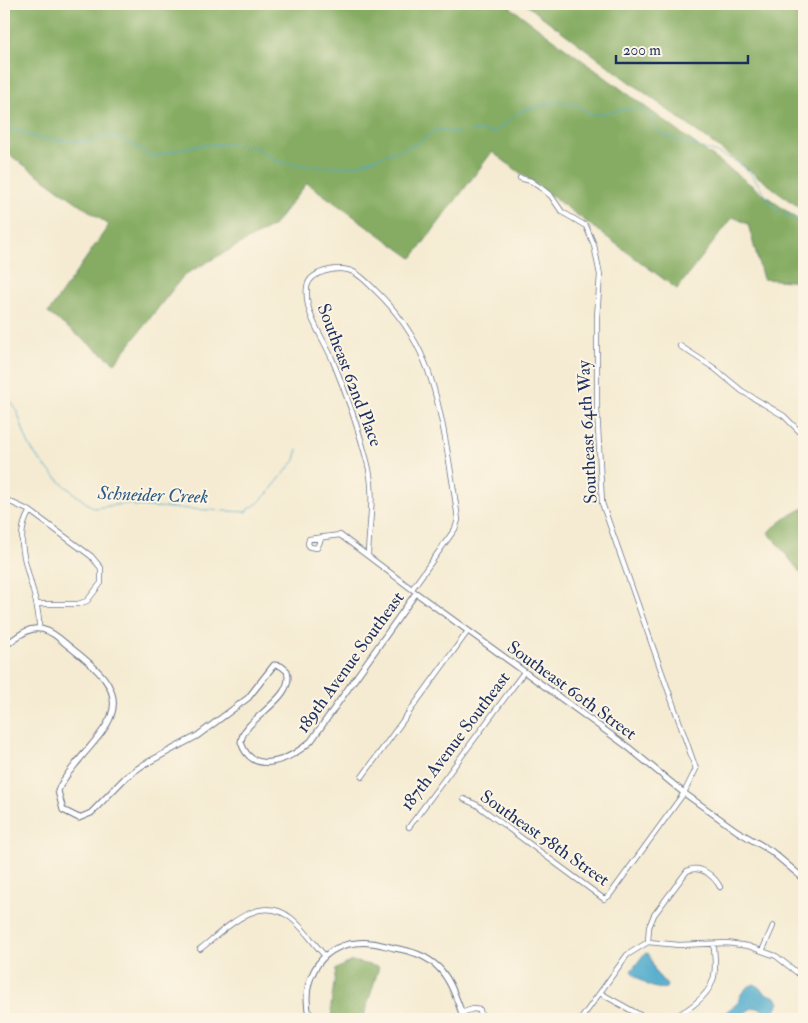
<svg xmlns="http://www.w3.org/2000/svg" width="808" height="1023" font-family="'IM FELL Double Pica',serif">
<rect width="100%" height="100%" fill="#fcf5e5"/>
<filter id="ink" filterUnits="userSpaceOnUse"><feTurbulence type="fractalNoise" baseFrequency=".02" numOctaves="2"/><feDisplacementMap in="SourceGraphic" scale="10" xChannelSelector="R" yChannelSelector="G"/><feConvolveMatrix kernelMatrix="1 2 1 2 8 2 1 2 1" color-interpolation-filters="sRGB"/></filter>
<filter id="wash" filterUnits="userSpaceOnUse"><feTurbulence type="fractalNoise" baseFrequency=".0096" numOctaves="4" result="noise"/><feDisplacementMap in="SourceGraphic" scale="20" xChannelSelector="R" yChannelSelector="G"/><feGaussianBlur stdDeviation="1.12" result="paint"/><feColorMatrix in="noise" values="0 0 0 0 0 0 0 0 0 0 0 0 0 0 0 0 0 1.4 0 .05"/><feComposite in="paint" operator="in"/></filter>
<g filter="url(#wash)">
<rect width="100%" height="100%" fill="#f5ebd2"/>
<path fill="#85ac62" stroke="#506e60" d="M4 4H506L804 224V282L763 279 748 224 733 217 677 289 492 152 412 258 307 183 273 226 184 275 115 363 48 313 109 225 4 151Z
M525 4H804V211Z
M804 508V577L768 532 787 517Z
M352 961 379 967 363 1019H332L331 1005 336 969Z"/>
<path fill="#4eaacc" stroke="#346c95" d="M648 953 656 973 667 985 666 988C653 991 638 980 631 971L644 954Z
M755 984 765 993 776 997 779 1003 770 1019H766L762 1009C752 1005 746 1011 740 1019H722L727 1011 738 1003C739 994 746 986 755 984Z"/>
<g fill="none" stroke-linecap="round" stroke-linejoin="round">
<path stroke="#4eaacc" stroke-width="1" d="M4 126 40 139 92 142 111 135 137 147 151 157 191 146 229 144 258 148 277 162 319 167 354 166 416 144 437 129 459 134
M470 131 495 132 520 111 559 101 579 106 592 115C603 114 634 107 642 108 654 111 651 128 662 134 688 147 726 150 747 170 769 191 766 217 804 220
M4 394C23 409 20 436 35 454 48 472 67 488 85 502 88 505 91 505 94 508L130 503 135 506 245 512 258 503 268 493 295 460 298 449"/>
</g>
</g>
<g filter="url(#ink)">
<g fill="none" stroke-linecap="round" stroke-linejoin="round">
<g stroke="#677187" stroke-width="6">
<path id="minor" d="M680 346 714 368 742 391 784 416 804 436
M4 499 30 511 91 556 101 568V583L87 601 78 604H38
M30 511C7 545 41 590 39 629
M321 539 317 548 310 547 308 544 309 539 340 535 413 590
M368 555C369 523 376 493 367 461 358 427 346 393 333 361 323 336 304 315 307 287 309 276 320 272 330 270 352 266 360 275 375 290 424 337 436 385 447 449 451 473 455 496 458 520L455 529 412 589
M362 777 468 631
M464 799 477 805 604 899 609 896 684 793 696 769 602 503 597 409V317L600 275 594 245 586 226 562 212 551 196 541 188 531 181 520 178
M409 827 524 672
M648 942 649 927 654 915 687 871C700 864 714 876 720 887
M200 949C225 930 258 892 291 918 304 928 314 944 325 956
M763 949 773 926
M600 993 647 1019
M461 1013 473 1009 480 1010 481 1017 477 1019
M407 1016 411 1019
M581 1019 627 955 648 942 679 945 727 943 748 946 776 956 804 978
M668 1019C684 1014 708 997 713 980 717 969 714 956 714 944"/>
</g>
<g stroke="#677187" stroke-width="7">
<path id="tertiary" d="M4 647C24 630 38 620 60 639 82 658 124 682 111 716 105 732 89 747 79 760 72 769 62 779 58 791L63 810 79 818 91 813 126 777 143 765 197 736 248 698 274 665 281 666 287 671C296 700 243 717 241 742 252 778 292 759 311 741L416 593 628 747 684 793 737 831 771 851 804 879
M310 1019C300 984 317 947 356 943 369 941 382 945 394 948 411 951 426 955 439 968 452 982 457 1001 464 1019"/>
</g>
<use href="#minor" stroke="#fff" stroke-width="4.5"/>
<use href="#tertiary" stroke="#fff" stroke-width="5"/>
</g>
</g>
<g text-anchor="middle" stroke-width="4" stroke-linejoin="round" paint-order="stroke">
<g font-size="18" fill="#1b2f5e" stroke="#fcf5e5">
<text transform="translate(350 375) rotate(69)" y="6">Southeast 62nd Place</text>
<text transform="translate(587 432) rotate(-93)" y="6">Southeast 64th Way</text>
<text transform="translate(350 662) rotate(-54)" y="6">189th Avenue Southeast</text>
<text transform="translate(572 690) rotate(36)" y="6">Southeast 60th Street</text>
<text transform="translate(455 741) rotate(-53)" y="6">187th Avenue Southeast</text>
<text transform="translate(545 838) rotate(35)" y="6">Southeast 58th Street</text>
</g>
<g font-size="19" font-style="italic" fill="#2d5a84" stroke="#fcf5e5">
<text transform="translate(153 494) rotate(2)" y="7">Schneider Creek</text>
</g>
</g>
<rect width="808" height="1023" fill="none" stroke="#fcf5e5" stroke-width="20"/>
<path d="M616 55v8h132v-8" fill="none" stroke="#1b2f5e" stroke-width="2.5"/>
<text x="623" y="55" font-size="15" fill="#1b2f5e" stroke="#fcf5e5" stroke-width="4" paint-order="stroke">200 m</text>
</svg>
